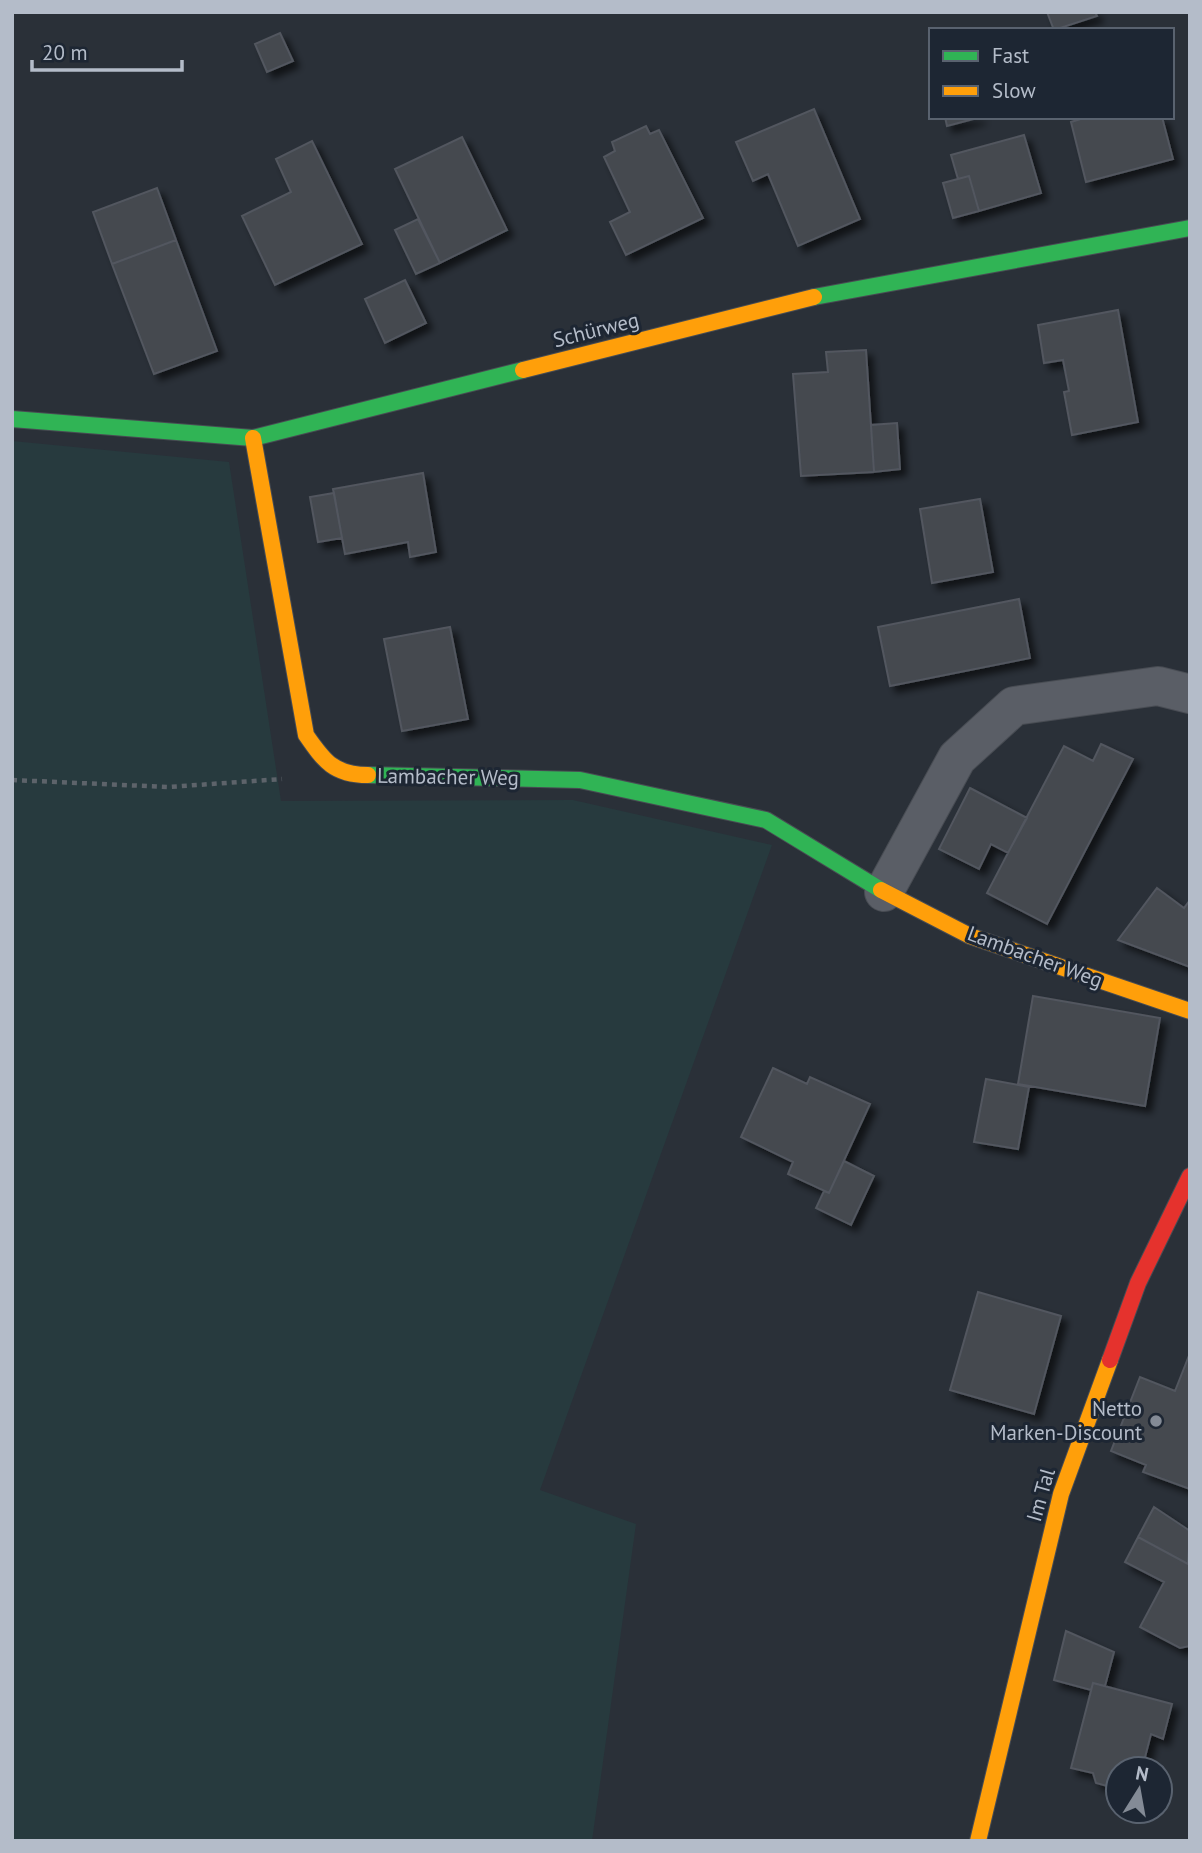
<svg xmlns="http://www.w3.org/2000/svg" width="1202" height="1853" font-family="'PT Sans',sans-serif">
<defs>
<filter id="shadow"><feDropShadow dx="6" dy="6" stdDeviation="3.5" flood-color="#0009"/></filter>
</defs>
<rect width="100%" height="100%" fill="#2a3038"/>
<path fill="#273a3e" d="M12 441 229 462 281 801 573 800 772 845 540 1490 636 1524 592 1841H12Z"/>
<path fill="#444950" stroke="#52575f" stroke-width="2" filter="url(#shadow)" d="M1047 12H1095L1097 16 1054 30Z
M280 33 293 61 267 72 255 44Z
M814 109 860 219 798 246 768 174 753 181 736 142Z
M945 117H981L947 126Z
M1087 117H1162L1173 159 1086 182 1071 122Z
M646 126 650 134 659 130 703 218 626 255 610 222 630 212 604 157 615 151 612 142Z
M1024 135 1041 193 979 211 969 176 958 179 951 155Z
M462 137 507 230 440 263 395 169Z
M312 141 362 244 275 285 242 216 291 192 276 159Z
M969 176 979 211 953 218 943 183Z
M157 188 176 240 112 264 93 212Z
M418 219 440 263 416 274 395 230Z
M176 240 217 351 154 374 112 264Z
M405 280 426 323 385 343 365 299Z
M1118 310 1138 422 1072 435 1064 392 1069 391 1063 360 1044 363 1038 325Z
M866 350 874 472 801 476 793 374 828 372 826 352Z
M897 423 900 469 874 472 871 425Z
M423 473 436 552 410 557 408 542 345 554 333 489Z
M334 493 342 538 318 542 310 497Z
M980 499 993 572 932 583 920 509Z
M1019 599 1030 658 890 686 878 627Z
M450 627 468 719 402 731 384 639Z
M1101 744 1133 759 1047 924 987 893 1064 746 1093 761Z
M970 788 1027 818 1008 853 991 844 979 869 939 849Z
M1157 888 1184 908 1190 900V967L1118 940Z
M1033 996 1160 1018 1145 1106 1018 1084Z
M773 1068 807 1084 810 1077 870 1104 829 1193 788 1174 793 1162 741 1137Z
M986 1079 1029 1087 1018 1149 974 1142Z
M844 1161 874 1176 851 1225 816 1208 824 1191 829 1193Z
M978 1292 1061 1316 1034 1414 950 1390Z
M1190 1353V1489L1143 1472 1146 1465 1111 1451 1140 1377 1175 1391Z
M1154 1507 1190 1531 1188 1564 1138 1537Z
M1138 1537 1190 1565V1646L1180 1648 1140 1627 1164 1582 1125 1562Z
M1066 1631 1114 1652 1105 1686 1093 1683 1091 1690 1054 1680Z
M1093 1683 1172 1704 1163 1739 1151 1734 1142 1769H1118V1789L1096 1783 1093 1773 1071 1768Z"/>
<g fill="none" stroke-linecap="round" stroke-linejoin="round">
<g stroke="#484c53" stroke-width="40">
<path id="street" d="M884 892 957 758 1014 706 1158 686 1190 694"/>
</g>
<g stroke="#484c53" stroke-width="18">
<path id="fast" d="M814 297 1190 228
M12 419 253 438 523 370
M368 775 580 780 766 820 881 890"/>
</g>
<g stroke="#484c53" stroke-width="18">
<path id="slow" d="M523 370 814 297
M253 438 306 735C324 761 334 775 368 775
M881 890 970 936 1190 1011
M978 1841 1061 1494 1110 1360"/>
</g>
<g stroke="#484c53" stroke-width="18">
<path id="jam" d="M1110 1360 1138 1283 1190 1176"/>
</g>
<path stroke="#5d636a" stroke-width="4.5" stroke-dasharray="5 5" stroke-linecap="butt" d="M12 780 168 787 282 779"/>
<use href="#street" stroke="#5a5e66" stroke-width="38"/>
<use href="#fast" stroke="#30b455" stroke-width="16"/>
<use href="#slow" stroke="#ff9f0a" stroke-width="16"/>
<use href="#jam" stroke="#e5322d" stroke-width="16"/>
</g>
<circle fill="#848b96" stroke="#1d2633" stroke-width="2.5" cx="1156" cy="1421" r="7"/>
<g text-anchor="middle" stroke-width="6" stroke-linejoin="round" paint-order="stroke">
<g font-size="21" fill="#b4bcc9" stroke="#1d2633">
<text transform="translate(596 330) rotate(-14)" y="7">Schürweg</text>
<text transform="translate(448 777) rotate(1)" y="7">Lambacher Weg</text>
<text transform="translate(1035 957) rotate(20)" y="7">Lambacher Weg</text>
<text transform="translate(1041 1495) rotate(-74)" y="7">Im Tal</text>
</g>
<g font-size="21" fill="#b4bcc9" stroke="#1d2633" text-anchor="end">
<text x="1142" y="1416">Netto<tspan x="1142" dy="24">Marken-Discount</tspan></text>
</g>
</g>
<rect width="1202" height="1853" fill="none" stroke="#b4bcc9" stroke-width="28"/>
<rect x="929" y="28" width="245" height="91" fill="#1d2633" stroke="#59626f" stroke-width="2"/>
<rect x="943" y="51" width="35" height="10" fill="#30b455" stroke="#59626f" stroke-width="2"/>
<text x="992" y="63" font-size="21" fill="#b4bcc9">Fast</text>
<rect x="943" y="86" width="35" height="10" fill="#ff9f0a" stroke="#59626f" stroke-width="2"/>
<text x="992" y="98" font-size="21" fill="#b4bcc9">Slow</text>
<g transform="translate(1139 1790) rotate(11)"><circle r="33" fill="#1d2633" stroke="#59626f" stroke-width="2"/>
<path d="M0-5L12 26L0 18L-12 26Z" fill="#848b96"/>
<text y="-10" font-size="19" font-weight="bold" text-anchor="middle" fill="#b4bcc9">N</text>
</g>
<path d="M32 60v10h150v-10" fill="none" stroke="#b4bcc9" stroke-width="3.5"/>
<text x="42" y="60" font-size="21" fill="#b4bcc9" stroke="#1d2633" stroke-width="5" paint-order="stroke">20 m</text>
</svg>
